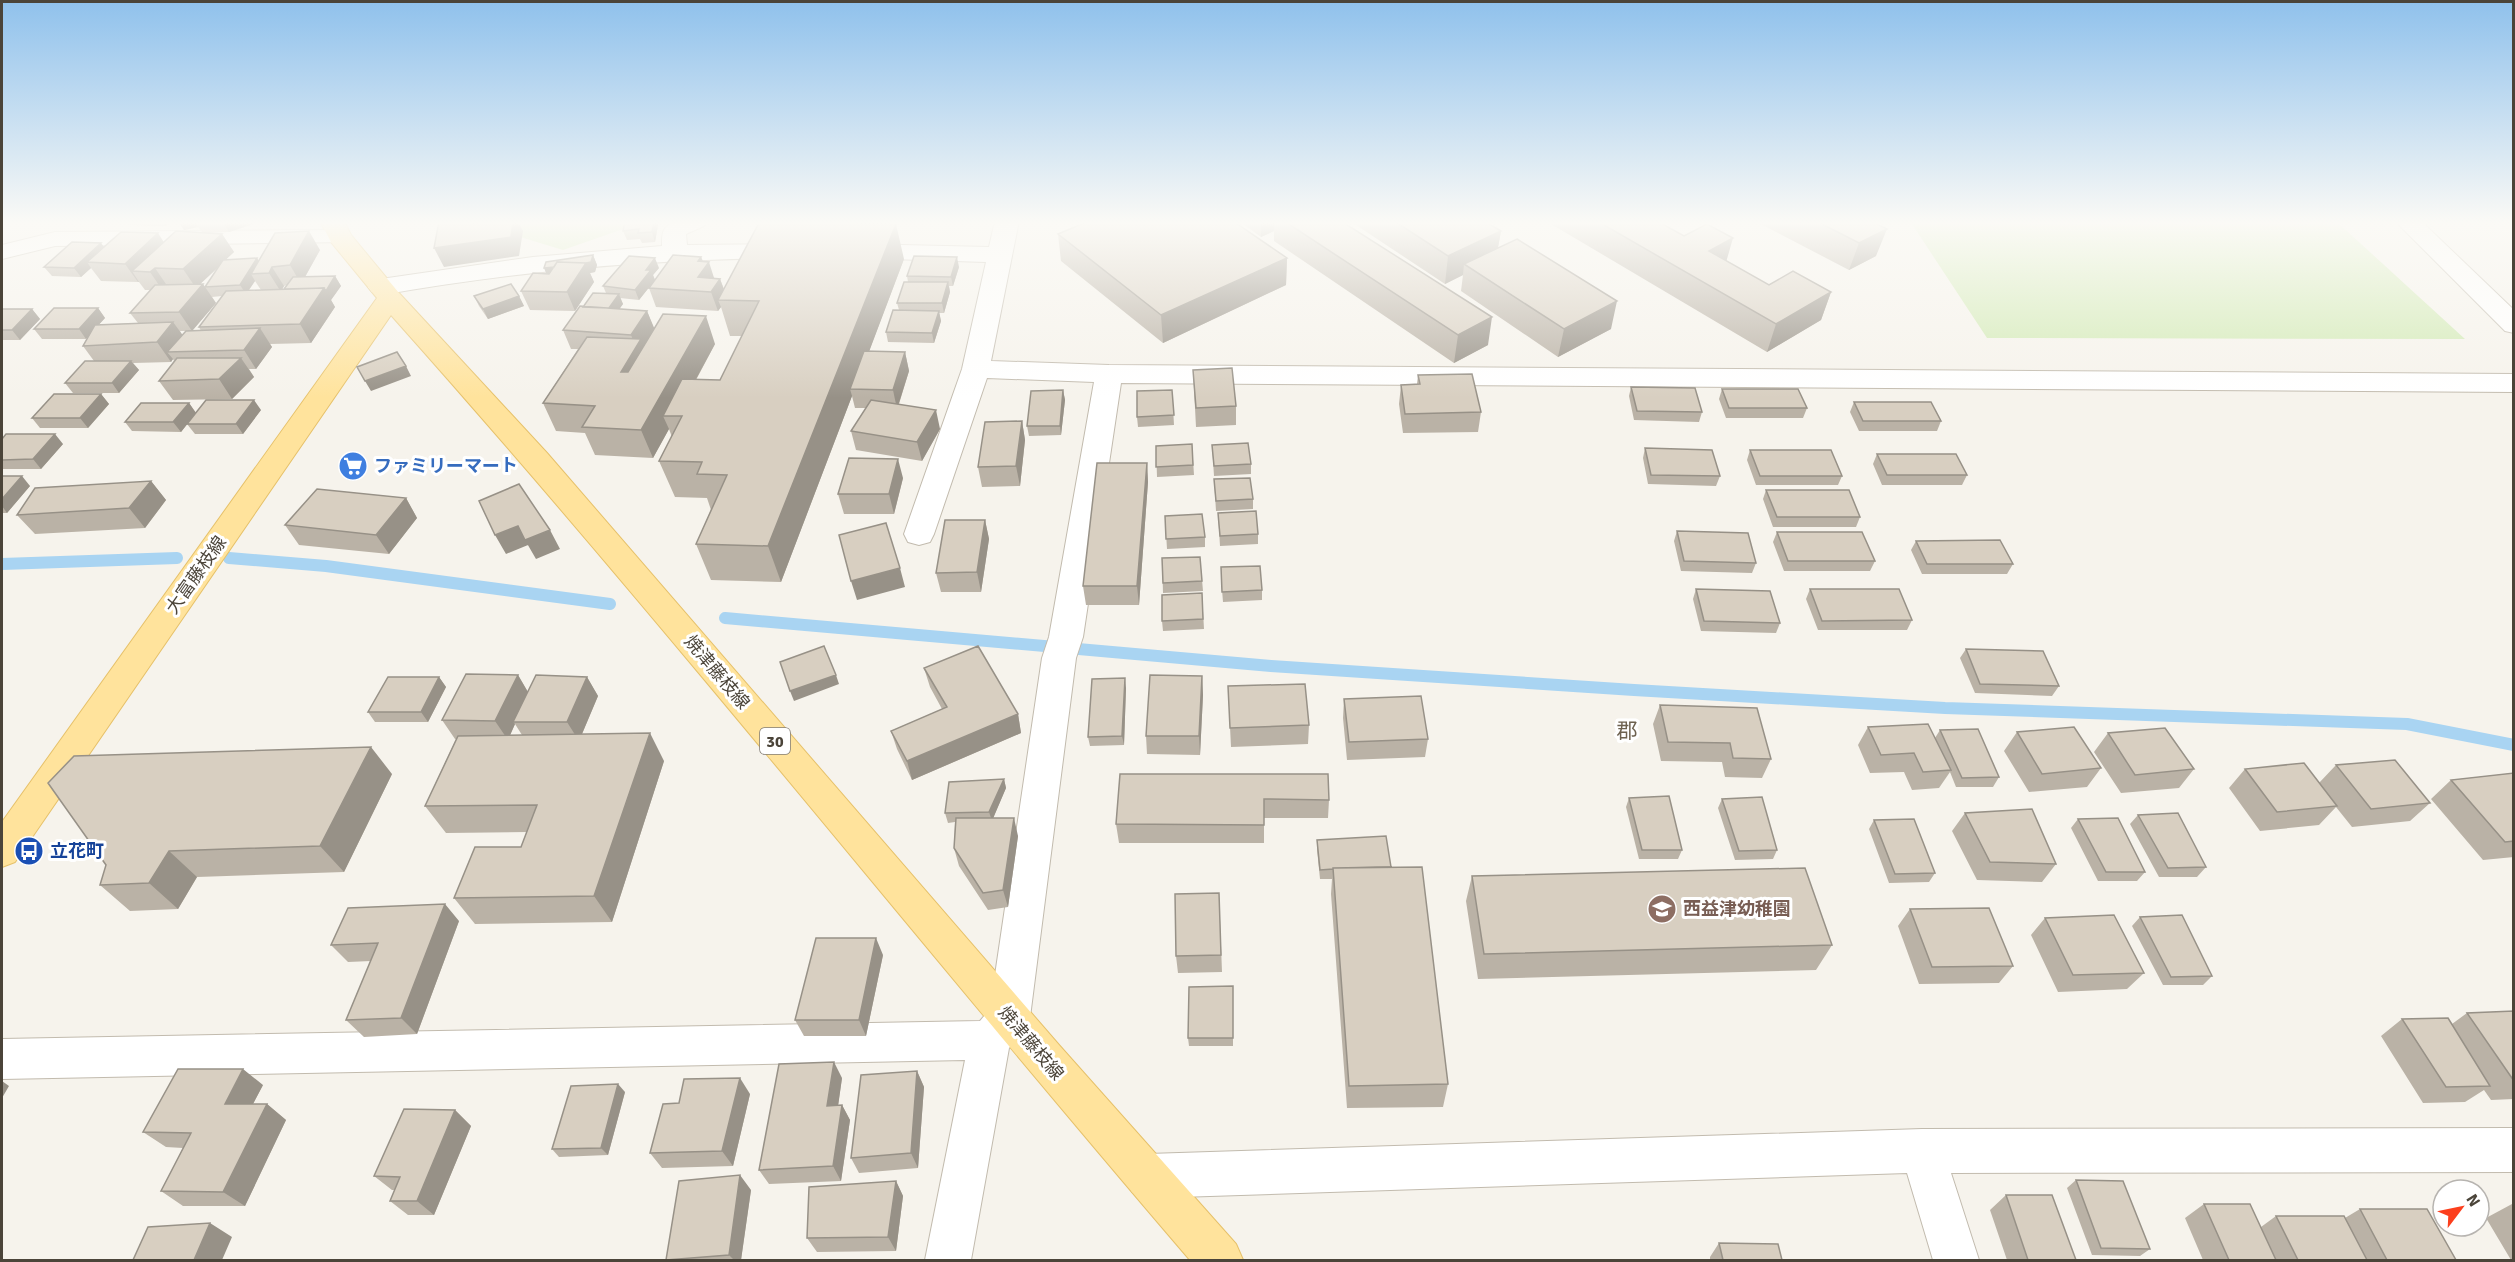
<svg xmlns="http://www.w3.org/2000/svg" width="2515" height="1262" font-family="Signika,'Noto Sans JP',sans-serif">
<rect width="100%" height="100%" fill="#f6f3ec"/>
<path fill="#d2eab5" d="M482 221H646L563 250 487 227Z
M1910 221H2336L2465 339 1987 338Z"/>
<g fill="none" stroke-linecap="round" stroke-linejoin="round">
<path stroke="#a9d4f2" stroke-width="12" d="M229 558 326 566 610 604
M2 564 177 558
M725 618 1271 666 1634 690 1945 708 2407 724 2514 745"/>
<g stroke="#c2bbae" stroke-width="2">
<path id="minor" d="M676 221H707L704 226 686 234 687 245 788 244 797 246 800 251 797 256 788 258C651 259 516 271 381 295L372 292 368 287 372 282 381 279 533 257 662 246C662 232 662 227 676 221Z
M995 221H1019L991 361 1109 365 2514 374V392L1121 383 1083 637 1076 658 1030 1017 1024 1031 1009 1048 971 1260H925L965 1060 2 1079V1039L980 1021 990 1009 1042 658 1049 637 1094 382 987 378 934 534 930 542 919 545 908 542 904 534 962 369 986 262 858 258 849 256 846 251 849 246 858 244 989 247Z
M2395 221H2421L2514 310V333L2505 331Z
M340 230 349 232 352 237 349 242 55 246 2 259V245L55 232Z
M2514 1128V1172L1951 1173 1979 1260H1933L1907 1173 1148 1198 1132 1192 1126 1176 1132 1160 1148 1154 1922 1129Z"/>
</g>
<g stroke="#e6c16a" stroke-width="2">
<path id="major" d="M320 221H344L351 235 399 293 547 453 1059 1045 1236 1244 1243 1260H1190C921 947 666 623 391 315L15 862 2 867V822L377 298 331 242Z"/>
</g>
<use href="#minor" fill="#fff" fill-rule="evenodd"/>
<use href="#major" fill="#ffe39c" fill-rule="evenodd"/>
</g>
<path fill="#bab2a6" fill-rule="evenodd" d="M125 221H169L166 226 128 225Z
M178 221H263L229 232 204 233 222 234 234 252 225 260 257 258 259 261 320 250 305 277 335 276 341 286 331 300 335 307 311 343 270 344 272 347 256 369H249L254 377 232 399 173 400 159 381 174 361 173 359 171 362 133 363 139 370 119 393H73L65 383 94 361 83 346 89 335 86 339H42L34 329 98 308 105 318 98 325 138 323 130 313 150 290H145L139 282H138L101 281 91 268 81 277 52 276 44 267 104 247 164 242 202 232 198 227 184 230ZM220 266 205 287 200 284ZM255 281 261 290H249ZM287 285 284 289H282L284 286ZM222 296 199 327 201 331H192L216 303 212 297ZM180 331H189L182 335Z
M625 221H657L658 225 655 242 642 243 640 239 627 240 623 231Z
M1239 221H1341L1488 345 1454 363 1274 241V231L1261 237Z
M1350 221H1484L1501 231 1498 248 1611 329 1558 357 1461 291 1463 275 1445 284Z
M1546 221H1657L1769 285 1831 292 1821 320 1767 352Z
M1755 221H1871L1876 256 1849 270Z
M1058 234 1287 258 1286 285 1163 343 1061 261Z
M593 255 597 265 595 272 590 273 594 282 575 311 530 310 521 291 547 274Z
M701 257 703 261 714 278 720 279 724 289 904 259 869 351 905 352 909 371 899 404 940 429 922 461 856 450 851 431 866 408H855L852 396 781 582 711 580 696 544 711 510 707 498 675 497 659 461 672 437 669 429 653 458 595 455 585 433 556 431 543 403 578 349H571L563 330 583 307 606 293 603 286 659 268 653 275 655 280ZM654 281 649 288 656 307 718 311 721 307 730 336H742L720 380H696L715 344 654 329 647 311 619 309 623 304 620 298 639 300Z
M959 267 953 286H949L950 292 944 313H939L941 321 934 343 888 342 886 332 899 310 897 303 908 282 907 276Z
M474 296H519L524 306 488 319 479 306Z
M2 309H32L40 319 20 340H2Z
M1193 370 1236 406V425L1196 427Z
M1418 375 1481 412 1478 432 1403 433 1399 404 1401 385 1417 384Z
M1631 387 1702 412 1699 422 1634 420 1629 396Z
M1722 389 1807 408 1803 418H1726L1719 399Z
M1063 390 1065 400 1061 435 1029 436 1027 426Z
M1172 390 1174 425 1138 427 1137 417Z
M101 394 109 404 88 428H40L32 418Z
M1854 402 1941 421 1937 431H1859L1850 412Z
M189 403 196 413 181 432 132 431 125 422Z
M261 410 243 434H195L187 424Z
M1022 421 1025 440 1020 486 982 487 978 467Z
M2 439 63 444 41 469H2Z
M1192 444 1194 475 1157 477 1156 446Z
M1212 445 1251 464V474L1214 476Z
M1645 448 1720 476 1716 486 1648 484 1643 458Z
M1750 450 1842 476 1838 485H1756L1747 460Z
M1877 454 1967 475 1962 485H1882L1873 464Z
M1147 463 1148 482 1139 605H1086L1083 586Z
M2 476 30 486 7 513H2Z
M903 478 894 514H844L838 494Z
M1214 479 1253 499V509L1216 511Z
M151 481 166 500 145 528 35 534 17 515Z
M1766 490 1860 517 1856 527H1773L1763 499Z
M406 498 417 518 389 554 299 545 285 525Z
M1218 513 1258 534V544L1220 546Z
M1165 516 1205 537V547L1167 549Z
M985 520 989 539 981 592H941L936 573Z
M1677 531 1756 563 1752 573 1681 571 1674 541Z
M1777 532 1875 561 1870 571H1784L1773 542Z
M1916 541 2013 564 2007 574H1922L1911 550Z
M1200 557 1203 591 1163 593 1162 558Z
M1221 577 1262 590V600L1223 602Z
M1696 589 1780 623 1776 633 1701 631 1693 599Z
M1810 589 1912 620 1907 630H1818L1806 599Z
M1202 593 1204 629 1163 631 1162 621Z
M1966 649 2059 686 2052 696 1975 693 1960 658Z
M924 668 1018 714 1021 733 912 780 897 749 891 731 942 709 930 687Z
M518 675 528 692 587 677 598 696 582 734 664 761 612 922 475 924 454 898 521 847 527 832 446 833 425 806 456 739H455L442 720ZM515 724 522 735H510Z
M1202 676 1203 695 1200 755 1147 754 1146 736Z
M439 677 446 687 428 722H375L368 712Z
M1228 686 1309 725 1308 744 1231 747Z
M1126 688 1124 745 1090 746 1088 737Z
M1344 699 1428 739 1425 757 1347 760 1343 718Z
M1660 705 1771 759 1762 778 1725 777 1722 762 1661 761 1653 724Z
M1868 727 1935 738 1940 730 1999 777 1993 787H1956L1950 772 1939 788 1912 790 1904 772 1870 773 1858 745Z
M2017 732 2101 768 2087 787 2029 792 2004 751Z
M2108 733 2194 769 2179 788 2121 793 2094 752Z
M2336 765 2430 803 2410 821 2352 827 2336 807 2319 825 2260 831 2229 788 2245 769 2319 783Z
M2514 773V857L2483 860 2431 799 2451 780Z
M392 774 344 872 197 877 178 909 130 911 100 885 106 865Z
M1120 774 1329 800 1328 818H1264V843H1119L1116 824Z
M1004 779 1006 788 993 818 1018 836 1008 907 988 910 959 866 954 848 955 822 948 823 945 813Z
M1629 798 1682 850 1678 859H1639L1626 807Z
M1722 799 1777 850 1773 859 1735 860 1718 808Z
M1965 813 2056 864 2042 882 1977 880 1952 831Z
M2138 815 2206 867 2197 877H2159L2130 824Z
M2078 819 2145 872 2137 881H2098L2071 828Z
M1874 820 1935 873 1929 882 1889 883 1869 829Z
M1317 840 1391 867 1448 1084 1443 1107 1347 1108 1331 894 1332 879H1320L1317 849Z
M1472 876 1832 945 1816 970 1478 979 1466 901Z
M1219 893 1222 972 1178 973 1176 956Z
M1910 909 2013 966 1999 983 1919 984 1898 926Z
M2140 917 2212 976 2203 985H2163L2132 926Z
M2045 918 2144 973 2127 989 2058 992 2031 935Z
M459 921 417 1034 364 1037 346 1020 371 961 348 962 331 945Z
M883 955 866 1036H804L795 1020Z
M1233 986V1046H1189L1188 1038Z
M2514 1011V1099L2491 1100 2484 1090 2465 1102 2423 1103 2381 1036 2402 1019 2452 1024 2467 1013Z
M917 1071 924 1087 918 1168 859 1173 851 1158Z
M842 1078 838 1105H842L850 1120 841 1181 769 1184 759 1170Z
M263 1085 253 1104H267L286 1120 245 1206H183L161 1191 183 1148 166 1147 143 1132Z
M625 1092 608 1155 559 1157 552 1149Z
M750 1094 733 1166 662 1168 650 1153 679 1103Z
M455 1110 471 1126 434 1215H408L390 1201 395 1190H392L374 1176Z
M2076 1180 2150 1249 2140 1256 2092 1255 2067 1188Z
M896 1181 903 1196 896 1251 817 1252 807 1238Z
M751 1190 741 1260H666Z
M2006 1195 2076 1260H2007L1990 1210Z
M2204 1204 2261 1227 2276 1216 2345 1218 2360 1209 2456 1260H2203L2185 1218Z
M2512 1204H2514V1260H2511L2486 1218Z
M1719 1243 1782 1260H1710V1257Z"/>
<path fill="#979187" d="M163 221H169L166 226Z
M178 221H195L198 227 184 230Z
M222 221H263L229 232Z
M472 221H481L483 226 518 221 523 231 519 256 444 267 434 248 472 224Z
M654 221H657L658 225 655 242 652 232Z
M1261 221H1274V231L1261 237Z
M896 224 904 259 855 389H850L852 396 781 582 768 546Z
M1887 229 1876 256 1849 270 1859 243Z
M309 231 320 250 301 284 290 265Z
M1501 231 1496 258 1464 264 1463 275 1445 284 1448 256Z
M158 233 170 252 132 271 139 282H138L125 264Z
M222 234 234 252 196 288 183 269Z
M1733 238 1725 266 1709 251Z
M101 243 108 252 87 262 91 268 81 277 74 268Z
M593 255 597 265 595 272 590 273 594 282 575 311 567 292 548 278 544 268Z
M701 257 705 267 709 262 715 281 698 277V261Z
M957 257 959 267 953 286 951 277Z
M257 258 263 268 251 274 255 281 246 294 240 285Z
M655 258 659 268 653 275 655 280 639 300 635 290 646 270Z
M1287 258 1286 285 1163 343 1161 315Z
M272 267 284 286 281 292 269 273Z
M155 268 168 287 163 291 150 272Z
M335 276 341 286 331 300 335 307 311 343 300 324 324 288Z
M720 279 727 298 718 300 721 307 718 311 711 292Z
M948 282 950 292 944 313 942 303Z
M203 284 216 303 192 331 179 312Z
M1831 292 1821 320 1767 352 1776 324Z
M619 294 623 304 611 321 607 311Z
M519 296 524 306 488 319 483 309Z
M1617 301 1611 329 1558 357 1564 329Z
M98 308 105 318 86 339 79 329Z
M32 309 40 319 20 340 12 330Z
M647 311 655 330 633 400 621 372 636 347 631 335Z
M939 311 941 321 934 343 932 333Z
M706 316 715 344 676 416H663L669 429 653 458 641 430Z
M1492 317 1488 345 1454 363 1458 335Z
M173 322 187 341 167 352 173 359 171 362 157 342Z
M260 328 272 347 256 369 244 350Z
M905 352 909 371 897 409 893 390Z
M241 358 254 377 232 399 219 379Z
M131 361 139 370 119 393 112 383Z
M406 366 411 376 371 391 365 381Z
M1063 390 1065 400 1061 435 1060 426Z
M101 394 109 404 88 428 80 418Z
M254 400 261 410 243 434 236 424Z
M189 403 196 413 181 432 173 422Z
M936 410 940 429 922 461 917 442Z
M1022 421 1025 440 1020 486 1016 466Z
M55 434 63 444 41 469 33 459Z
M898 459 903 478 894 514 889 494Z
M1147 463 1148 482 1139 605 1137 586Z
M22 476 30 486 7 513 2 506V499Z
M151 481 166 500 145 528 129 508Z
M406 498 417 518 389 554 376 535Z
M985 520 989 539 981 592 977 572Z
M518 526 528 545 506 554 495 535Z
M550 530 560 549 536 559 525 540Z
M900 568 905 587 857 600 851 581Z
M518 675 529 694 513 722 515 724 508 740 495 721Z
M836 675 839 684 794 701 790 691Z
M1202 676 1203 695 1200 755 1199 736Z
M439 677 446 687 428 722 421 712Z
M587 677 598 696 579 741 567 722Z
M1125 678 1126 688 1124 745 1122 736Z
M1018 714 1021 733 912 780 907 761Z
M650 733 664 761 612 922 594 896Z
M371 747 392 774 344 872 320 846Z
M1004 779 1006 788 992 821 989 812Z
M1014 818 1018 836 1008 907 1003 890Z
M169 851 197 877 178 909 149 883Z
M445 904 459 921 417 1034 401 1018Z
M876 938 883 955 866 1036 859 1020Z
M834 1062 842 1078 836 1121 827 1106Z
M243 1069 263 1085 245 1119 225 1104Z
M917 1071 924 1087 918 1168 911 1153Z
M740 1078 750 1094 733 1166 722 1151Z
M2 1081 9 1086 2 1098Z
M618 1084 625 1092 608 1155 601 1148Z
M267 1104 286 1120 245 1206 223 1192Z
M842 1105 850 1120 841 1181 833 1166Z
M455 1110 471 1126 434 1215 417 1201Z
M740 1175 751 1190 741 1260H734L729 1255Z
M896 1181 903 1196 896 1251 888 1237Z
M210 1223 232 1237 222 1260H194Z"/>
<path fill="#d8cfc1" stroke="#979187" stroke-width="1.5" d="M439 221H472V224L492 221H513L511 237 434 248Z
M625 221H654L652 232 638 233 639 229 623 231Z
M760 221 896 224 768 546 696 544 727 475 697 474 702 462 659 461 682 416H663L682 379 720 380 759 301 718 300Z
M1089 221H1233L1287 258 1161 315 1058 234Z
M1284 221H1341L1492 317 1458 335Z
M1394 221H1484L1501 231 1448 256Z
M1597 221H1657L1684 236 1707 224 1733 238 1709 251 1769 285 1793 271 1831 292 1776 324Z
M1816 221H1871L1887 229 1859 243Z
M176 231 222 234 183 269 155 268 150 272 132 271Z
M309 231 290 265 272 267 269 273 251 274 275 233Z
M121 232 158 233 125 264 87 262Z
M1517 239 1617 301 1564 329 1464 264Z
M72 242 101 243 74 268 44 267Z
M593 255 591 262 586 263 557 262 554 267 544 268 546 262Z
M673 255 701 257 698 261 709 262 698 277 720 279 711 292 649 288Z
M629 256 655 258 646 270H651L635 290 603 286Z
M914 256 957 257 951 277 907 276Z
M257 258 240 285 205 287 223 260Z
M557 262 586 263 567 292 521 291 533 273 549 274Z
M335 276 326 291 324 288 284 289 293 277Z
M904 282H948L942 303H897Z
M203 284 179 312 130 313 155 285Z
M511 284 519 296 483 309 474 296Z
M324 288 300 324 199 327 226 291Z
M593 293 619 294 609 308 583 307Z
M580 306 647 311 631 335 563 330Z
M54 308H98L79 329H34Z
M2 309H32L12 330H2Z
M893 310 939 311 932 333 886 332Z
M663 314 706 316 641 430 582 427 595 406 543 403 587 337 641 339 621 372H628Z
M173 322 157 342 83 346 95 325Z
M260 328 244 350 167 352 186 331Z
M864 351 905 352 893 390 850 389Z
M397 352 406 366 365 381 357 367Z
M177 358H241L219 379 159 381Z
M85 361H131L112 383H65Z
M1232 368 1236 406 1196 408 1193 370Z
M1472 374 1481 412 1405 414 1401 385 1420 384 1418 375Z
M1631 387 1695 388 1702 412 1637 411Z
M1722 389H1798L1807 408H1729Z
M1063 390 1060 426H1027L1031 391Z
M1172 390 1174 415 1137 417V391Z
M54 394H101L80 418H32Z
M206 400H254L236 424H187Z
M871 400 936 410 917 442 851 431Z
M1854 402H1931L1941 421H1863Z
M141 403H189L173 422H125Z
M1022 421 1016 466 978 467 985 422Z
M6 434H55L33 459 2 460V439Z
M1248 443 1251 464 1214 466 1212 445Z
M1192 444 1193 465 1156 467V446Z
M1645 448 1712 450 1720 476 1651 475Z
M1750 450H1831L1842 476H1760Z
M1877 454H1956L1967 475H1887Z
M849 458 898 459 889 494H838Z
M1097 463H1147L1137 586H1083Z
M2 476H22L2 499Z
M1250 478 1253 499 1216 501 1214 479Z
M151 481 129 508 17 515 35 488Z
M519 484 550 530 525 540 518 526 495 535 479 501Z
M317 489 406 498 376 535 285 525Z
M1766 490H1849L1860 517H1777Z
M1256 511 1258 534 1220 536 1218 513Z
M1202 514 1205 537 1166 539 1165 516Z
M945 520H985L977 572 936 573Z
M886 523 900 568 851 581 839 535Z
M1677 531 1748 533 1756 563 1684 561Z
M1777 532H1862L1875 561H1788Z
M2000 540 2013 564H1927L1916 541Z
M1200 557 1202 581 1163 583 1162 558Z
M1260 566 1262 590 1222 592 1221 567Z
M1696 589 1770 591 1780 623 1704 621Z
M1810 589H1899L1912 620 1822 621Z
M1202 593 1203 619 1162 621V595Z
M824 646 836 675 790 691 780 662Z
M978 646 1018 714 907 761 891 731 947 707 924 668Z
M1966 649 2043 651 2059 686 1980 684Z
M466 674 518 675 495 721 442 720Z
M536 675 587 677 567 722H513Z
M1150 675 1202 676 1199 736H1146Z
M388 677H439L421 712H368Z
M1125 678 1122 736 1088 737 1092 679Z
M1305 684 1309 725 1230 728 1228 686Z
M1421 696 1428 739 1349 742 1344 699Z
M1660 705 1757 708 1771 759 1733 758 1730 743 1668 742Z
M1928 724 1951 770 1923 772 1914 753 1881 755 1868 727Z
M2074 727 2101 768 2042 774 2017 732Z
M2165 728 2194 769 2135 775 2108 733Z
M1978 729 1999 777 1962 778 1940 730Z
M650 733 594 896 454 898 475 847H521L537 805 425 806 458 736Z
M371 747 320 846 169 851 149 883 100 885 106 865 48 783 74 756Z
M2395 760 2430 803 2371 809 2336 765Z
M2304 763 2337 806 2277 812 2245 769Z
M2514 773V841L2505 842 2451 780Z
M1120 774H1328L1329 800 1264 799V825L1116 824Z
M1004 779 989 812 945 813 949 782Z
M1669 796 1682 850H1642L1629 798Z
M1762 797 1777 850 1739 851 1722 799Z
M2032 809 2056 864 1990 862 1965 813Z
M2178 813 2206 867 2168 868 2138 815Z
M956 818H1014L1003 890 983 893 954 848Z
M2118 818 2145 872H2106L2078 819Z
M1914 819 1935 873 1895 874 1874 820Z
M1386 836 1391 867 1333 868V869L1320 870 1317 840Z
M1422 867 1448 1084 1349 1086 1333 868Z
M1805 868 1832 945 1484 954 1472 876Z
M1219 893 1221 955 1176 956 1175 894Z
M445 904 401 1018 346 1020 378 943 331 945 348 908Z
M1989 908 2013 966 1932 967 1910 909Z
M2114 915 2144 973 2073 975 2045 918Z
M2182 915 2212 976 2171 977 2140 917Z
M816 938H876L859 1020H795Z
M1233 986V1038H1188L1189 987Z
M2514 1011V1081L2467 1013Z
M2448 1018 2490 1086 2446 1087 2402 1019Z
M834 1062 827 1106 842 1105 833 1166 759 1170 779 1064Z
M178 1069H243L225 1104H267L223 1192 161 1191 191 1133 143 1132Z
M917 1071 911 1153 851 1158 861 1075Z
M740 1078 722 1151 650 1153 663 1104 679 1103 684 1079Z
M618 1084 601 1148 552 1149 571 1086Z
M404 1109 455 1110 417 1201H390L400 1177 374 1176Z
M740 1175 729 1255 666 1260 679 1181Z
M2076 1180 2123 1181 2150 1249 2101 1248Z
M896 1181 888 1237 807 1238 809 1187Z
M2006 1195H2052L2076 1260H2028Z
M2204 1204H2250L2276 1260H2229Z
M2360 1209H2427L2456 1260H2387Z
M2276 1216H2344L2367 1260H2298Z
M210 1223 194 1260H133L148 1227Z
M1719 1243 1778 1244 1782 1260H1723Z"/>
<linearGradient id="sky" x2="0" y2="1"><stop stop-color="#8fc1ec"/><stop offset="0.56" stop-color="#fbfaf6"/><stop offset="1" stop-color="#fbfaf6" stop-opacity="0"/></linearGradient>
<rect width="2515" height="398" fill="url(#sky)"/>
<defs>
<g id="supermarket-disc" transform="scale(1.5)"><circle r="9.5" fill="#3f7fe0" stroke="#fff"/><path d="M-6-5.5h2.5l.6 2H6L4.5 2H-2.5L-4.4-4H-6ZM-1.5 3.2a1.3 1.3 0 1 0 .1 0ZM3 3.2a1.3 1.3 0 1 0 .1 0Z" fill="#fff"/></g>
<g id="bus-disc" transform="scale(1.5)"><circle r="9.5" fill="#1a4fb4" stroke="#fff"/><path d="M-5-6H5V4H4V6H2V4H-2V6H-4V4H-5ZM-3.5-4V0h7V-4ZM-3.5 1.2v1.5H-2V1.2ZM2 1.2v1.5H3.5V1.2Z" fill="#fff"/></g>
<g id="school-disc" transform="scale(1.5)"><circle r="9.5" fill="#8d6e63" stroke="#fff"/><path d="M0-5L7-2L0 1L-7-2ZM-4 1L0 2.5L4 1V4Q0 6-4 4Z" fill="#fff"/></g>
</defs>
<g fill-rule="evenodd">
<use href="#supermarket-disc" x="353" y="466"/>
<use href="#bus-disc" x="29" y="851"/>
<use href="#school-disc" x="1662" y="909"/>
</g>
<g text-anchor="middle" stroke-width="6" stroke-linejoin="round" paint-order="stroke">
<rect fill="#fff" stroke="#817c74" stroke-width="1.5" x="760" y="728" width="30" height="26" rx="4.5"/>
<g font-size="16" font-weight="bold" fill="#4b4439">
<text x="775" y="747">30</text>
</g>
<g font-size="18" font-weight="bold" fill="#366cbe" stroke="#fff" text-anchor="start">
<text x="374" y="472">ファミリーマート</text>
</g>
<g font-size="18" fill="#4b4439" stroke="#fff">
<text transform="translate(196 575) rotate(-55)" y="6">大富藤枝線</text>
<text transform="translate(717 672) rotate(50)" y="6">焼津藤枝線</text>
<text transform="translate(1031 1043) rotate(50)" y="6">焼津藤枝線</text>
</g>
<g font-size="18" font-weight="bold" fill="#164399" stroke="#fff" text-anchor="start">
<text x="50" y="857">立花町</text>
</g>
<g font-size="18" font-weight="bold" fill="#785e54" stroke="#fff" text-anchor="start">
<text x="1683" y="915">西益津幼稚園</text>
</g>
<g font-size="21" fill="#6e6250" stroke="#fff">
<text x="1627" y="738">郡</text>
</g>
</g>
<rect width="2515" height="1262" fill="none" stroke="#4b4439" stroke-width="6"/>
<g transform="translate(2461 1208) rotate(58)"><circle r="28" fill="#ffffff" stroke="#b7b4b0" stroke-width="1.5"/>
<path d="M0-4.5L10 22L0 15L-10 22Z" fill="#fc3f1d"/>
<text y="-9" font-size="16" font-weight="bold" text-anchor="middle" fill="#4b4439">N</text>
</g>
</svg>
